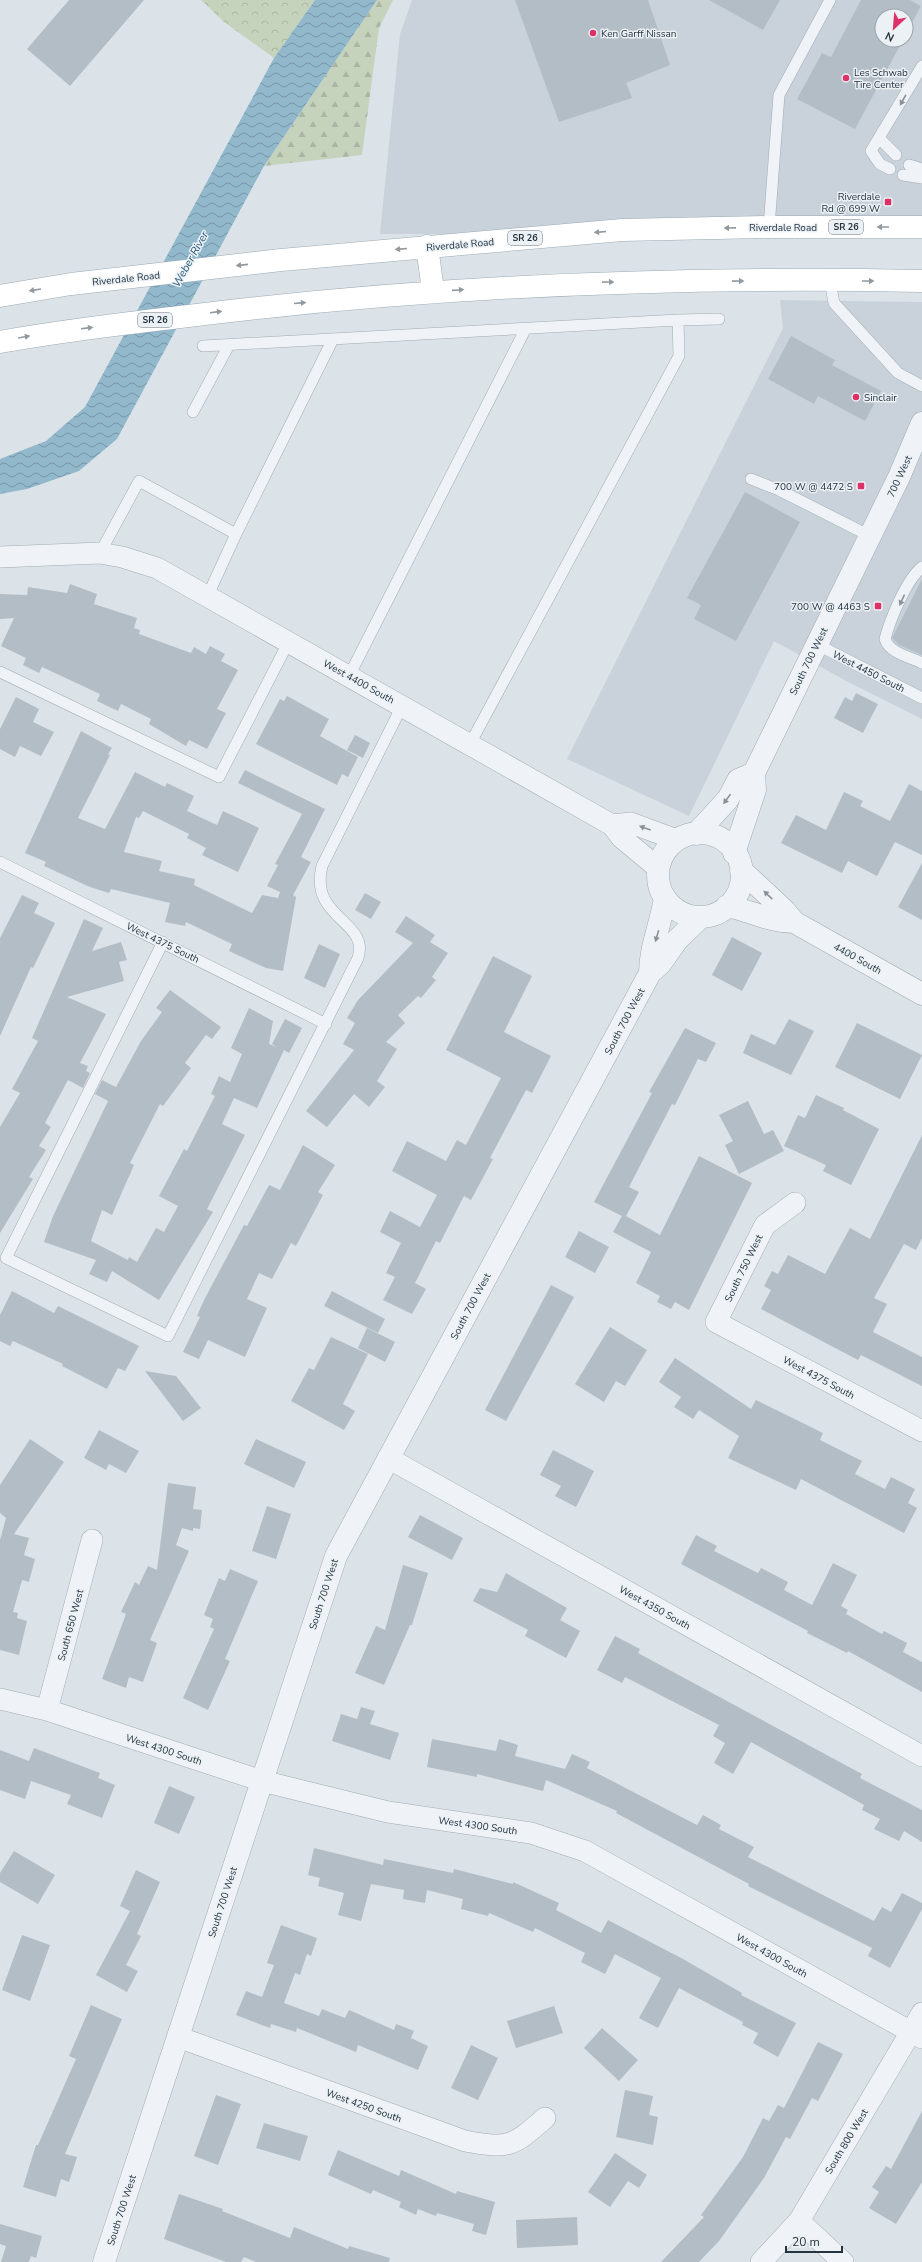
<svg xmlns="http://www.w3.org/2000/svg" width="922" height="2262" font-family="'Nunito Sans',sans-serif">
<defs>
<pattern id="forest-firs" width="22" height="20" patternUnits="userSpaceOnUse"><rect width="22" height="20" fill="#c6d3bc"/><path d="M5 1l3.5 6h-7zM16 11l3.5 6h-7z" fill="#aab6a3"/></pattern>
<pattern id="park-crowns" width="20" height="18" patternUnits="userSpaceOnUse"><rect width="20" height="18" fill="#c6d3bc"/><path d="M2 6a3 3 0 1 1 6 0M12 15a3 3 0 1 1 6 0" fill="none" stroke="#aab6a3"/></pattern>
<pattern id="water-waves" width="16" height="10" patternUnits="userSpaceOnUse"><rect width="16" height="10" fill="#92b8cc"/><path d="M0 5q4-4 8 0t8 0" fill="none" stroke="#7796a7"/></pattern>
</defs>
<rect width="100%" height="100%" fill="#dce3e8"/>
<path fill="#c9d2da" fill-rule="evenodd" d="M412 0H922V234H380L400 34ZM882 16H906V40H882Z
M780 300 922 302V719L848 682 774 641 689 816 567 759 783 328Z"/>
<path fill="url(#forest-firs)" d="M377 0H393L379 28 362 155 264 166Z"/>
<path fill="url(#park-crowns)" d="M201 0H315L274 58 224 22Z"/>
<path fill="url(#water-waves)" d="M315 0H377L264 166 117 439 79 471 27 489 0 494V459L46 441 85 407 274 58Z"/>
<path fill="#b2bdc5" d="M69 0H144L70 86 27 49Z
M515 0H648L670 65 626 83 632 98 559 122Z
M709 0H780L763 30Z
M861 0H910L921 6 906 34V16H882V40H903L855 129 797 99 822 53 831 57Z
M791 336 835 360 832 365 881 391 865 421 818 396 814 404 768 379Z
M745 492 800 522 736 641 694 619 701 605 687 598Z
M922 579V655L899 645 892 638Z
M70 584 97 594 94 604 137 618 134 628 140 630 139 634 191 653 194 647 206 654 210 646 225 654 221 661 238 670 217 709 226 713 207 749 189 740 186 746 149 724 151 719 121 704 118 711 97 701 100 694 42 667 39 673 23 665 26 658 1 646 14 618 0 619V594L27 595 28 587 67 593Z
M856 693 878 704 863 733 834 718 845 697 852 701Z
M287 696 329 719 320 736 358 757 348 777 342 774 337 785 256 744 280 699 284 701Z
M16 697 39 709 33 722 54 732 41 756 20 746 15 757 0 749V729Z
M81 731 112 748 108 754 110 755 78 818 105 829 135 772 165 787 167 783 194 796 187 811 217 825 223 811 259 828 238 872 202 855 206 848 187 838 189 834 143 811 139 818 136 817 124 852 162 861 159 871 195 879 194 885 252 913 262 895 278 898 280 892 267 886 278 865 275 864 302 814 238 783 245 770 325 809 301 857 311 862 293 895 296 897 283 971 266 968 229 951 232 944 186 922 185 926 165 922 170 903 111 889 109 893 90 887 44 866 46 862 25 853Z
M355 735 370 743 363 758 347 750Z
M909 784 922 791V855L895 842 877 876 848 861 842 873 781 843 796 815 826 830 844 792 863 801 860 806 890 821Z
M922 863V920L898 907Z
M365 893 381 902 371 919 355 910Z
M22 895 39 903 34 913 55 923 33 968 31 967 0 1036V938Z
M406 916 435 935 430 942 448 953 432 977 436 980 421 998 418 996 398 1015 405 1023 386 1042 397 1049 377 1081 385 1087 369 1107 354 1094 327 1127 306 1111 354 1050 343 1044 355 1023 347 1018 358 1000 413 943 395 932Z
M84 919 103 928 92 951 121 942 127 960 119 962 124 981 67 997 106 1014 80 1063 88 1066 86 1071 90 1073 83 1088 68 1080 45 1123 51 1127 39 1146 46 1150 29 1177 33 1179 0 1233V1127L20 1093 12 1089 38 1041 32 1038Z
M732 937 762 953 742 991 712 975Z
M319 944 340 954 325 988 304 978Z
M493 956 532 976 504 1032 551 1056 532 1093 526 1090 490 1158 493 1159 471 1200 464 1196 440 1243 436 1241 415 1283 426 1289 412 1314 383 1300 395 1277 386 1273 401 1243 380 1232 390 1211 420 1227 437 1195 392 1171 407 1141 446 1161 457 1140 466 1145 501 1078 446 1050Z
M170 990 221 1027 212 1039 206 1035 185 1063 191 1068 163 1106 160 1104 130 1163 134 1165 112 1215 102 1210 91 1241 128 1260 129 1257 137 1262 156 1228 164 1232 178 1206 159 1196 184 1149 187 1151 215 1096 211 1094 219 1076 230 1082 242 1054 231 1048 249 1008 273 1021 269 1044 277 1047 272 1044 285 1019 302 1028 289 1053 284 1050 257 1108 234 1098 222 1124 245 1135 207 1209 213 1212 159 1300 112 1271 107 1282 89 1274 96 1260 44 1242 53 1216 108 1101 95 1094 102 1080 116 1087 141 1041 162 1012 156 1008Z
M789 1019 814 1031 791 1075 743 1053 751 1034 775 1045Z
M857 1023 922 1055 900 1099 835 1067Z
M685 1028 716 1043 706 1062 698 1059 675 1105 672 1104 629 1187 639 1192 626 1216 660 1235 699 1156 752 1183 689 1310 675 1302 671 1309 657 1302 660 1296 636 1283 651 1252 613 1232 622 1216 594 1202 652 1093 649 1092Z
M816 1095 844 1108 843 1110 879 1129 851 1185 823 1171 826 1165 784 1146 798 1115 805 1118Z
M748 1101 764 1134 773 1130 784 1151 739 1174 725 1145 733 1141 719 1115Z
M922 1135V1238L916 1250 904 1244 874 1298 887 1304 873 1332 922 1357V1386L861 1355 858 1360 761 1309 771 1290 764 1286 772 1271 778 1274 788 1255 825 1274 850 1228 870 1239Z
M303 1145 335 1165 318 1192 323 1195 296 1246 291 1243 272 1279 259 1273 247 1299 267 1308 245 1357 208 1340 199 1359 183 1352 200 1317 197 1316 204 1300 244 1225 247 1226 269 1185 280 1190Z
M579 1231 609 1247 595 1273 565 1257Z
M551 1285 574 1297 506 1421 485 1410Z
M12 1291 54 1313 58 1306 139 1346 125 1371 118 1368 107 1389 62 1366 63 1364 13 1341 10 1346 0 1341V1315Z
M332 1291 385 1319 378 1333 324 1306Z
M610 1327 647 1350 625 1386 616 1381 604 1402 575 1384Z
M367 1328 395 1342 385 1362 358 1348Z
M331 1337 368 1354 343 1404 355 1411 344 1430 291 1401 309 1368 314 1370Z
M675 1358 751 1409 756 1400 823 1433 820 1440 862 1461 855 1474 885 1489 891 1477 915 1489 908 1503 917 1508 904 1533 801 1479 796 1490 728 1458 739 1436 699 1410 693 1419 674 1407 681 1397 659 1382Z
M145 1371 176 1376 201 1408 183 1421Z
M99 1430 139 1451 126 1473 109 1464 106 1470 84 1458Z
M30 1439 64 1462 14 1534 29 1538 24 1555 35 1559 29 1582 22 1580 13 1612 18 1613 17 1618 27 1621 19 1655 0 1650V1540L6 1518 0 1513V1485Z
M256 1439 306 1462 294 1488 244 1464Z
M553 1450 594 1471 576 1507 555 1496 561 1486 540 1475Z
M168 1483 196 1487 193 1509 202 1510 200 1529 193 1528V1531L182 1528 176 1545 189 1551 150 1640 157 1643 143 1682 129 1677 126 1688 102 1679 126 1614 121 1612 135 1582 139 1585 148 1566 157 1570Z
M267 1506 291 1514 276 1559 252 1551Z
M420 1515 463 1538 452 1560 408 1537Z
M696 1535 717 1546 714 1551 758 1573 761 1568 788 1582 784 1590 812 1605 833 1563 857 1575 841 1606 848 1610 846 1614 882 1634 884 1631 907 1643 903 1652 922 1662V1692L848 1651 847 1653 807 1633 808 1631 681 1564Z
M403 1565 428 1573 412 1625H410L384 1685 355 1673 376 1626 385 1630Z
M230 1569 258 1581 225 1659 230 1661 208 1710 183 1698 214 1629 210 1627 213 1619 204 1615 219 1578 225 1581Z
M506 1573 567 1608 560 1620 580 1631 566 1658 525 1636 528 1630 473 1601 480 1588 497 1592Z
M615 1636 640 1649 638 1653 862 1774 860 1778 922 1810V1842L904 1831 899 1841 874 1829 880 1819 862 1810 864 1805 751 1742 733 1774 714 1763 725 1743 713 1736 719 1725 625 1677 622 1683 597 1670Z
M361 1707 375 1711 370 1724 399 1733 390 1760 332 1741 341 1714 357 1719Z
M432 1739 496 1751 499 1739 518 1745 515 1756 565 1769 572 1754 590 1762 587 1768 697 1825 703 1815 721 1825 719 1829 754 1847 748 1857 874 1921 882 1907 891 1912 902 1893 922 1903V1909L890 1968 868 1956 872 1948 748 1886 749 1884 616 1813 617 1811 546 1780 543 1791 477 1774V1777L427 1767Z
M34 1748 100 1773 98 1778 115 1785 102 1818 67 1804 71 1795 31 1781 25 1799 0 1790V1750L29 1761Z
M169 1786 195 1797 179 1834 154 1823Z
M314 1848 383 1865 384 1859 453 1873 454 1869 513 1884V1882L559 1903 556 1910 601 1933 608 1920 683 1959 742 1993 741 1995 796 2023 778 2057 753 2043 758 2033 742 2025 743 2022 679 1988 658 2028 639 2018 661 1978 615 1954 605 1974 581 1962 585 1953 535 1928 533 1932 489 1913 488 1916 461 1909 463 1899 427 1890 425 1903 403 1899 404 1890 371 1884 361 1921 338 1915 344 1893 318 1886 320 1878 308 1875Z
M14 1851 55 1875 38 1904 0 1882V1873Z
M136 1870 160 1882 137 1934 141 1936 126 1965 138 1971 127 1992 96 1975 130 1911 120 1906Z
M281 1925 317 1938 311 1956 307 1954 300 1975 295 1973 284 2003 319 2016 322 2009 345 2018 349 2010 394 2030 396 2024 414 2031 411 2038 428 2046 418 2070 358 2045 356 2052 297 2028 296 2032 271 2024 270 2028 236 2015 246 1991 262 1997 274 1965 267 1963Z
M22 1935 50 1945 30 2001 2 1990Z
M91 2005 122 2019 65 2154 77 2157 69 2182 61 2179 56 2197 23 2187 36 2145H38L76 2059 69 2056Z
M554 2006 563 2033 516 2048 507 2021Z
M602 2028 638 2060 619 2081 584 2048Z
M818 2042 843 2054 818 2101 812 2098 790 2139 786 2137 764 2178 719 2241 699 2262H661L704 2217 701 2215 743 2157 763 2118 769 2121 778 2105 784 2108Z
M471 2045 498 2058 478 2100 451 2088Z
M625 2090 653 2096 649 2115 658 2117 653 2145 616 2137Z
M216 2095 241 2104 218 2165 194 2156Z
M922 2111V2182L896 2224 869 2208 879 2192 872 2187 886 2166 891 2169Z
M264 2123 308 2136 300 2161 256 2148Z
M338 2150 399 2176 401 2170 456 2194 457 2191 495 2202 486 2235 472 2231 474 2224 437 2213 436 2216 418 2209 416 2215 399 2207 401 2202 373 2190 371 2194 328 2175Z
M615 2153 647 2175 639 2188 628 2181 610 2207 588 2192Z
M179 2194 223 2209 222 2211 290 2238 294 2227 348 2249 349 2246 390 2258 389 2262H256L244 2257 241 2262H226L164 2239Z
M577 2217 578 2245 517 2248 516 2220Z
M0 2224 42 2236 36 2258 31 2256 29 2262H1L6 2246 0 2244Z"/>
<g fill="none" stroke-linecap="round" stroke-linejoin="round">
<g stroke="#a1abb2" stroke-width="12">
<path id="service" d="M880 139 896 155
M909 165 922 169
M890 169 880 164 871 151 922 66
M903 175 922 178
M769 227 779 95 830 0
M830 281 834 303 898 373 922 386
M678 320 719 319
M203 346 678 320 679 356 470 744
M193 412 229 345
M751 479 779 490 870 536
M100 553 139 481 236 534
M922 567C906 580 890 620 885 639 889 653 910 657 922 663
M208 595 236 534 333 339
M816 644 922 698
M0 672 219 777 289 641
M349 676 526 328
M0 862 326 1024
M163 942 6 1258 168 1336 358 958C370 920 309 920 322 866L402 706"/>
</g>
<g stroke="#a1abb2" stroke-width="22">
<path id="minor" d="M0 557 100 553 122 557 157 568 612 825 622 838 658 868
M612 825 631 823 677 840
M795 1203 765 1225 716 1322 922 1431
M388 1458 922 1756
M0 1699 47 1710 262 1781 388 1812 531 1833 585 1851 922 2038
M47 1710 92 1540
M178 2037 465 2141C509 2149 512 2147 545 2118
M799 2221 843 2262
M761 2262 799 2221 922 2013"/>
</g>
<g stroke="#a1abb2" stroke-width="23">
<path id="tertiary" d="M658 875a42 42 0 1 1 84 0a42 42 0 1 1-84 0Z
M696 834 728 799 738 780 754 773
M734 853 755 790 754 773 899 477 922 423
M741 870 785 911 794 922 922 994
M727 906C751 911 770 922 794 922
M650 973C650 947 661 924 665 898
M104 2262 336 1556 650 973 661 963 677 940 701 917"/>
</g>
<g stroke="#9aa9b5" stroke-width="23">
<path id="primary" d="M427 246 433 291
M0 296 71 284 281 260 622 230 769 227H922
M0 342C60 331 120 324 180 317 426 286 674 276 922 281"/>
</g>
<use href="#service" stroke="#eff2f6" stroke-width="11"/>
<use href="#minor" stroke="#eff2f6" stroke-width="21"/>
<use href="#tertiary" stroke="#eff2f6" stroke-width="22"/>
<use href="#primary" stroke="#fff" stroke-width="22"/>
</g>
<defs><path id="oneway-solid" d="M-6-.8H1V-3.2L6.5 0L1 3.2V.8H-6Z"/></defs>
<g fill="#8a929a">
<use href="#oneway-solid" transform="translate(903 100) rotate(119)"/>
<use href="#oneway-solid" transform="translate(902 600) rotate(115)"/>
<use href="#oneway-solid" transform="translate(727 799) rotate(126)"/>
<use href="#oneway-solid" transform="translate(645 828) rotate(-160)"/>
<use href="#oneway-solid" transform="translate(768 895) rotate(-136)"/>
<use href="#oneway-solid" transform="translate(657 936) rotate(106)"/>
</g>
<g fill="#92999f">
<use href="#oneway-solid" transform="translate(883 227) rotate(-180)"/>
<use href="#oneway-solid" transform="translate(730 228) rotate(179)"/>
<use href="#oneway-solid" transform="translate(600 232) rotate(175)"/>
<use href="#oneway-solid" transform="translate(401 249) rotate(175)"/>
<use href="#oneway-solid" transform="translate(242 265) rotate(174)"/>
<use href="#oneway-solid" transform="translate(738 281) rotate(-1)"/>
<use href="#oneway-solid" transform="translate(868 281)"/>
<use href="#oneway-solid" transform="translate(608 282) rotate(-1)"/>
<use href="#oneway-solid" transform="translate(35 290) rotate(171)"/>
<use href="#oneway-solid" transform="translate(458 290) rotate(-4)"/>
<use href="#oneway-solid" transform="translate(300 303) rotate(-5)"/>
<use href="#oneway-solid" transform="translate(216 312) rotate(-7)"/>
<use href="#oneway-solid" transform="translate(87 328) rotate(-7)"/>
<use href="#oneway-solid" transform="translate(24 337) rotate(-10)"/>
</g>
<g fill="#dd3168" stroke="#ebf1f5" stroke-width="1.5">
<circle cx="593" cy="33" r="4"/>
<circle cx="846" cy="78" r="4"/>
<rect x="884" y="198" width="8" height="8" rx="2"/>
<circle cx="856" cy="397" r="4"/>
<rect x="857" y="482" width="8" height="8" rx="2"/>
<rect x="874" y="602" width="8" height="8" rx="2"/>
</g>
<g text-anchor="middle" stroke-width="3" stroke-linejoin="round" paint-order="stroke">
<g fill="#ebf1f5" stroke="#606c76" stroke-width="1">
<rect x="829" y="220" width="34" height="14" rx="3"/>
<rect x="508" y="231" width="34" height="14" rx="3"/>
<rect x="138" y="313" width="34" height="14" rx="3"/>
</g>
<g font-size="9" font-weight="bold" fill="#24333f">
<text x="846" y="230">SR 26</text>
<text x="525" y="241">SR 26</text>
<text x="155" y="323">SR 26</text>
</g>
<g font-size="10" fill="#24333f" stroke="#ebf1f5" text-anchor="start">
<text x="601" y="37">Ken Garff Nissan</text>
<text x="854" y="76">Les Schwab<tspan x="854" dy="12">Tire Center</tspan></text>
<text x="880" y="200" text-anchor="end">Riverdale<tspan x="880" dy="12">Rd @ 699 W</tspan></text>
<text x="864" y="401">Sinclair</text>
<text x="853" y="490" text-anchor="end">700 W @ 4472 S</text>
<text x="870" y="610" text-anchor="end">700 W @ 4463 S</text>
</g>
<g font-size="10" fill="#24333f" stroke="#ebf1f5">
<text x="783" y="231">Riverdale Road</text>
<text transform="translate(460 244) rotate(-5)" y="4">Riverdale Road</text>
<text transform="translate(126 278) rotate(-6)" y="4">Riverdale Road</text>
<text transform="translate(899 476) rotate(-65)" y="4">700 West</text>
<text transform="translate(808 661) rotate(-64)" y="4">South 700 West</text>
<text transform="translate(869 671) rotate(27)" y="4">West 4450 South</text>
<text transform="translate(359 681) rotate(29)" y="4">West 4400 South</text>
<text transform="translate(163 942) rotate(26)" y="4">West 4375 South</text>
<text transform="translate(858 958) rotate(29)" y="4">4400 South</text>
<text transform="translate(624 1021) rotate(-62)" y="4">South 700 West</text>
<text transform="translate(743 1268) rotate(-64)" y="4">South 750 West</text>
<text transform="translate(470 1306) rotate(-62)" y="4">South 700 West</text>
<text transform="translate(819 1377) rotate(28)" y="4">West 4375 South</text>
<text transform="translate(323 1594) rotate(-72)" y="4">South 700 West</text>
<text transform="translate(655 1607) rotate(29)" y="4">West 4350 South</text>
<text transform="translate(70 1625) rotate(-75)" y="4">South 650 West</text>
<text transform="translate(164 1749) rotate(18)" y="4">West 4300 South</text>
<text transform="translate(478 1825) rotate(8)" y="4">West 4300 South</text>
<text transform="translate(222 1902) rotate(-72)" y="4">South 700 West</text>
<text transform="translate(772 1955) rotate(29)" y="4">West 4300 South</text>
<text transform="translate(364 2105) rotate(20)" y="4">West 4250 South</text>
<text transform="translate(846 2141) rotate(-59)" y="4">South 800 West</text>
<text transform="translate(121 2210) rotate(-72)" y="4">South 700 West</text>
</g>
<g font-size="11" font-style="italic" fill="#2a5a78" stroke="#ebf1f5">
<text transform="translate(190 259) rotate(-61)" y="4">Weber River</text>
</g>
</g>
<g transform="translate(894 28) rotate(206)"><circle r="19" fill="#ebf1f5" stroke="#9ba5ac"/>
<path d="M0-3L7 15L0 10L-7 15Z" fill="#dd3168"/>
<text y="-6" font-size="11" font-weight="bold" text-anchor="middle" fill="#24333f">N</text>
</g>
<path d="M786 2246v6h56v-6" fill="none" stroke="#24333f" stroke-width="2"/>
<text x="792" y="2246" font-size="12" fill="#24333f" stroke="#ebf1f5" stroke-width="3" paint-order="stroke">20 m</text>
</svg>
